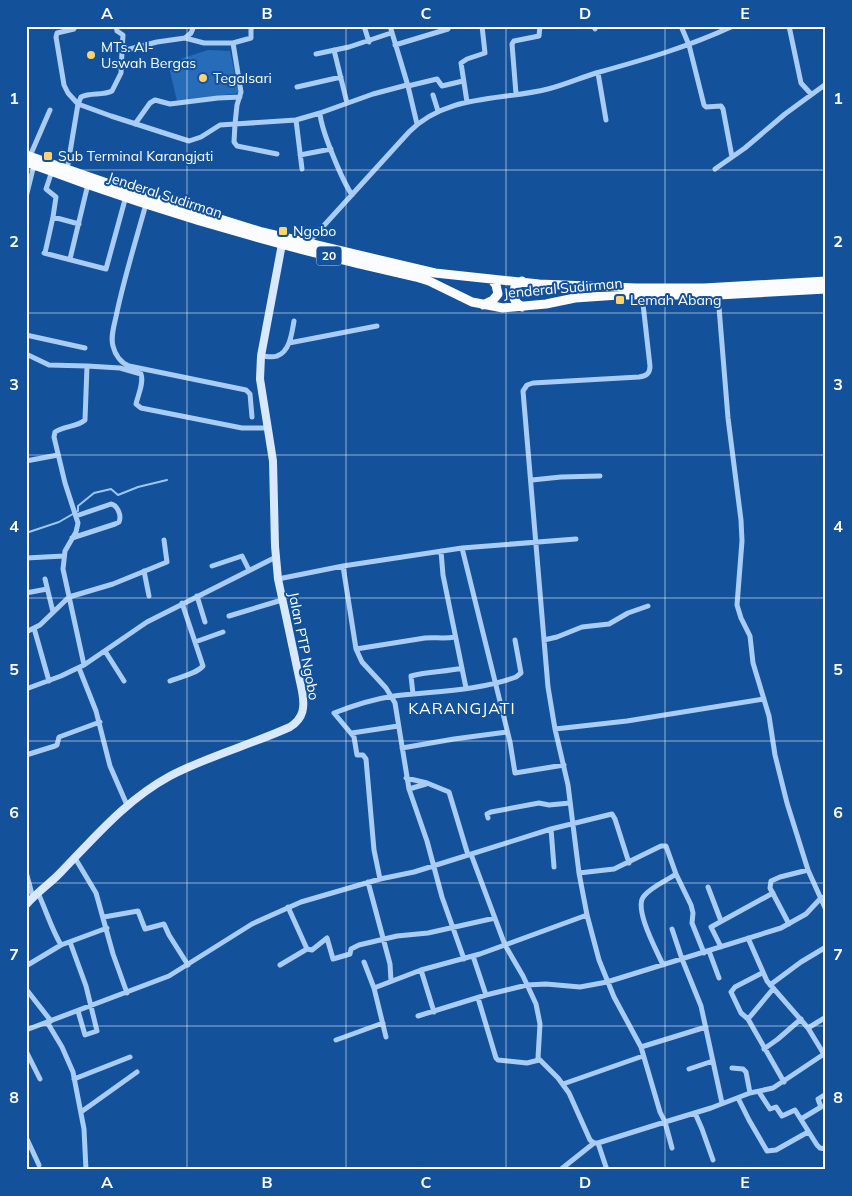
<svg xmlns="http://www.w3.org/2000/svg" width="852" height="1196" font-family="Mulish,sans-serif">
<rect width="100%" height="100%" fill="#13519b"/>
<path fill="#266cb9" d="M208 50 230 51 239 93 177 101 168 63Z"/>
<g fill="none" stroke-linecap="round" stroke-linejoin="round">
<path stroke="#9ac7f6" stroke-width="2" d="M26 533 59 522 78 511V506L94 493 111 489 118 495 138 487 167 480"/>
<path stroke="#a8ccf3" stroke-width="5" d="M75 26 74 29 57 33 56 37 64 85 68 93 78 104 111 116 189 141 201 137 220 125 235 124 237 105 241 92 233 43H204L185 38
M116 26 117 31 123 35 122 51
M364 26 369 42
M390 26 408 86 417 124
M594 26 595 29
M681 26 689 45 704 105 706 107 721 106 723 109 732 157
M789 26 801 83 811 94
M233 43 251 38V26
M395 45 448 29
M334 50 347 103
M316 54 349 47 391 33
M598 73 606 120
M408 86 437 79 442 86 463 81
M297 87 341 77
M516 94 512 44 514 41 539 36 540 26
M433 95 438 111
M467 102 461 63 467 59 485 53 482 26
M135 124 150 103 155 100 170 104 218 98 240 97
M277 154 237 146 234 142 235 124 296 120
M300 155 331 149
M30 156 50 110
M302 169 296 120 320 113
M715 169 745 148 785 114 826 84
M67 170 78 104 81 97C91 92 102 96 112 91L121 73 122 51 157 42 185 38 191 33 194 26
M52 171 46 189 56 197 53 217
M352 195C342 180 321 130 320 113L373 94 407 85
M26 197 34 165
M146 204C136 240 125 275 117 312 115 323 110 336 113 346 115 355 121 363 129 366L246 390 250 394 252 417
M308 243 409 132C446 94 500 101 548 89 564 85 580 78 596 73 643 60 688 47 733 26
M44 253 106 269 126 196
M45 253 53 217 79 224
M70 259 88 184
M642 295 650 366C650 374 646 376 639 377L533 383 527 385 523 391 548 687 555 729 568 785 579 873 587 915 599 960 614 997 641 1047 660 1112 665 1122 711 1108 750 1093 773 1088 824 1054
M718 295 728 418 741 520 742 541 737 605 741 618 750 636 753 663 769 716 775 755 787 803 808 870 826 910
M26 335 85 348
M289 343 377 326
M26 354 49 365 87 366 85 420C77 427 64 426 55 432L54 437 65 483 78 523 76 532 65 551 63 569 84 665
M261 356C266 356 272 358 277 356 290 352 292 332 294 321
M87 366 120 368 141 374C144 383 138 395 136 404L141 408 242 428H268
M26 461 58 455
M532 480 561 477 600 476
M72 538 115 524 119 522C122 515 117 505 111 504L76 516
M462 548 510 742 515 773 564 765
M441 551 443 575 466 688
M26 558 64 556
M212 566 242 556 249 570
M343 566 356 649 362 662 386 688 395 703 409 789 427 841 442 897 464 959
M144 571 149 596
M45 579 53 612
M278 579 343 566 462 548 576 539
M26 593 47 589
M197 596 205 622
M229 616 282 600
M34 628 49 681
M26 632 40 625 69 597 113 584 167 562 164 540
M544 640 557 637 582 627 609 624 628 613 648 606
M195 642 223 632
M356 649 425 638C435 637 444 639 455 637
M105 651 124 681
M79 668 96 711 110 766 127 805
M170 681C180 677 196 674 203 666L182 603
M26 689 61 676 84 665 147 622 276 557
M413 694 411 676C429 671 445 672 462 668
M555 729 627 721 764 699
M352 733 398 726
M402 748 454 739 507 732
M26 755 55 746 57 745 59 737 100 722
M406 778 427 783 449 792 468 855
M409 789 426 784
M488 818 487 814 491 812 539 803 549 805 570 803
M551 829 554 867
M471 854 505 945 523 976 536 1004 540 1024 538 1058 558 1078 569 1093 590 1140 594 1143H598L665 1122 672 1148
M75 858 96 893 113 954 127 993
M26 872 33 898
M579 873 614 869 661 846H666L676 874 691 905 693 913 692 923 704 953
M380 879 374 850 366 759 363 755H357L354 737 334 713C352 706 374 699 394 696 434 691 478 691 516 677L521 673 515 640
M368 882 390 964 391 981
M708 887 721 921
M38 893C46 910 51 928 61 945
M288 907 307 949 312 950 327 938 333 959 350 954 351 949 359 945 397 936 428 933 495 918
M104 917 138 911 145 929 164 924 169 935 188 965
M789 924 770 888 771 881 780 877 808 870
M672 929 682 959 701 1006 722 1103
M748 938 767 981 808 1028 825 1056
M70 942 86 986 97 1031 85 1035 78 1011
M721 947 711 927 773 893
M709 951 719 978
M473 956 486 995
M364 962 374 988
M280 965 307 949
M663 965C657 951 633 908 644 896 651 887 666 881 676 874
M26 966 61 945 107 928
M421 970 434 1012
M770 985 801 962 826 947
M26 989 51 1021
M773 989 748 1019 784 1082
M478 998 496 1058 498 1060 527 1063 539 1060
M418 1016 486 995 527 985 546 984 580 987 607 982 781 928 806 914 820 899 826 896
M748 1019 741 1013 731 992 735 987 762 973
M47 1022 62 1047 73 1072 84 1129 86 1170
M808 1028 826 1017
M26 1030 169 976 252 924 301 902 380 879 414 872 551 829 612 814 615 819 629 863
M386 1037 374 988 421 970 480 954 587 915
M336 1040 383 1023
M641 1047 706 1027
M764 1049 778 1039 801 1019
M26 1051 40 1079
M732 1068 743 1069 746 1072 750 1093
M689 1069 713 1061
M74 1079 130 1057
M563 1084 643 1056
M759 1092 770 1109 776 1107 782 1116 795 1110 817 1145 820 1148 826 1149
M738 1098 749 1120 767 1151 776 1150 808 1132
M81 1112 137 1072
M695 1113 702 1129 713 1160
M801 1119 821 1107 818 1099 826 1094
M26 1137 39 1165
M598 1143 607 1170
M560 1170 594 1143"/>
<path stroke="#d8e9fd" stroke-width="8" d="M26 905C37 892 51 883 62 871 96 836 126 800 170 776 208 756 250 745 290 727 304 718 305 707 302 691L278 579 275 546 273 461 260 379 261 356 282 244"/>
<path stroke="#fafcff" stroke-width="9" d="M26 155 127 190 262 232 435 273 539 284 636 288H704L826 281
M26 162C153 210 284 248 416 277L429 281 472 302 503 308 546 304 575 298 619 295H718L826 289
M483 305 493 300 498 294 496 285 492 280
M522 307C514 302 512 297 515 287L522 281"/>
</g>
<path fill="none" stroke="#fff" stroke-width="1" stroke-opacity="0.55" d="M187 26V1170M346 26V1170M506 26V1170M665 26V1170M26 170H826M26 313H826M26 455H826M26 598H826M26 741H826M26 883H826M26 1026H826"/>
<g fill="#ffd26b" stroke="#13519b" stroke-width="2">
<circle cx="91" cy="55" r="5"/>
<circle cx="203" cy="78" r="5"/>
<rect x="43" y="151" width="10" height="10" rx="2.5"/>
<rect x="278" y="226" width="10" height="10" rx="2.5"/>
<rect x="615" y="295" width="10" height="10" rx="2.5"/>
</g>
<g text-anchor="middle" stroke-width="4" stroke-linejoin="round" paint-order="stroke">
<rect fill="#13519b" stroke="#b8cbe1" stroke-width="1" x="316.5" y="246.5" width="25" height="19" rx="4"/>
<g font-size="12" font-weight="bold" fill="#fff">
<text x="329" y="260">20</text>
</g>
<g font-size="14" fill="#fff" stroke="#13519b" text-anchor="start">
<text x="101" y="52">MTs. Al-<tspan x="101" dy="16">Uswah Bergas</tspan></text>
<text x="213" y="83">Tegalsari</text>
<text x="58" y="161">Sub Terminal Karangjati</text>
<text x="293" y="236">Ngobo</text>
<text x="630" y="305">Lemah Abang</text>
</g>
<g font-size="14" fill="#fff" stroke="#13519b">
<text transform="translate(165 195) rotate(18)" y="5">Jenderal Sudirman</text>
<text transform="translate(563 288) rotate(-5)" y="5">Jenderal Sudirman</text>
<text transform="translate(304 646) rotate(79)" y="5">Jalan PTP Ngobo</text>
</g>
<g font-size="16" letter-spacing="1" fill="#fff" stroke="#13519b">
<text x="462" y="714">KARANGJATI</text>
</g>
</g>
<rect width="852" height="1196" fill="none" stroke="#13519b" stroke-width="55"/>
<rect x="28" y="28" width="796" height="1140" fill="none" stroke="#fff" stroke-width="2"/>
<g font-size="16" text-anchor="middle" font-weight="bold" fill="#fff">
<text x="107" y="19">A</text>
<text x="267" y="19">B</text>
<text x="426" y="19">C</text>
<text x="585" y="19">D</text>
<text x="745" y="19">E</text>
<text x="14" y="104">1</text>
<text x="838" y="104">1</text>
<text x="14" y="247">2</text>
<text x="838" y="247">2</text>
<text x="14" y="390">3</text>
<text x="838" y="390">3</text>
<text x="14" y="532">4</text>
<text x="838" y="532">4</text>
<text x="14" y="675">5</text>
<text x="838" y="675">5</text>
<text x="14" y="818">6</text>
<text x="838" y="818">6</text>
<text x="14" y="960">7</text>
<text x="838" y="960">7</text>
<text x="14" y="1103">8</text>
<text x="838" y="1103">8</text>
<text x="107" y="1188">A</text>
<text x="267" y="1188">B</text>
<text x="426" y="1188">C</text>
<text x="585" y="1188">D</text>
<text x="745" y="1188">E</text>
</g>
</svg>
